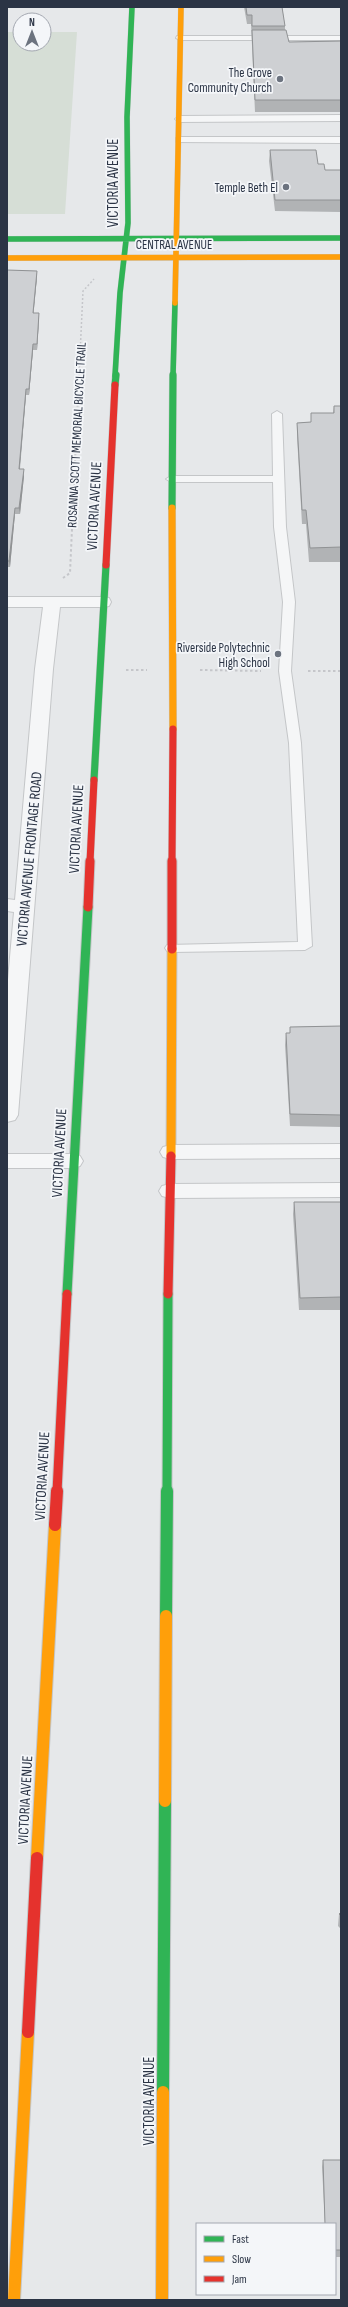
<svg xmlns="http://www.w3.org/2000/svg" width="348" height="2307" font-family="'Sofia Sans Condensed',sans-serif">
<rect width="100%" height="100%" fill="#e6e8ea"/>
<path fill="#d6ded6" d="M7 32H20V44H44V32H77L65 214H7Z"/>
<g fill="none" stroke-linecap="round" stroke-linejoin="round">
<g stroke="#c4c6c8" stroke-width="2">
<path id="lane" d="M177 36H341V40H180L176 38Z
M341 115V121L179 122 175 119 179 116Z
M179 137H341V143L176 142V138Z
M277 411 282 414 286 527 295 602 291 671 301 743 312 946 305 950 172 952 167 951 165 948 167 945 298 942 289 743 279 671 283 602 274 527 273 482H171L166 479 171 476H273L272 414Z"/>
</g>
<g stroke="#c4c6c8" stroke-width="2">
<path id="street" d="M7 597H103L109 598 111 602 109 606 103 607H60L53 669 18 1115 15 1120 7 1122V991L14 912 7 911V899L15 900 35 669 43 607H7Z
M341 1144V1158L171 1159 163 1157 160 1152 163 1147 171 1145Z
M7 1154H72L80 1156 83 1161 80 1166 72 1168H7Z
M341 1183V1197L170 1198 162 1196 159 1191 162 1186 170 1184Z"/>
</g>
<g stroke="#c4c6c8" stroke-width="6">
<path id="fast-far3" d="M7 239 341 238
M115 376 120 293 128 223 127 117 132 7
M173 376 175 303"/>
</g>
<g stroke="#c4c6c8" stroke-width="8">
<path id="fast-far2" d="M115 385 116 375
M172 508 173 375
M94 780 106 565"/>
</g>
<g stroke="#c4c6c8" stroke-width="11">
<path id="fast-far1" d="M67 1294 88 907
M167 1492 168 1294"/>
</g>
<g stroke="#c4c6c8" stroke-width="14">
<path id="fast" d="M166 1616 167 1491
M163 2092 165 1801"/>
</g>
<g stroke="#c4c6c8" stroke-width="6">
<path id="slow-far3" d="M7 258 341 257
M175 303 181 7"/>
</g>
<g stroke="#c4c6c8" stroke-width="8">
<path id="slow-far2" d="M172 508 173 729"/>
</g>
<g stroke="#c4c6c8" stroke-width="11">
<path id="slow-far1" d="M171 1156 172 949"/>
</g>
<g stroke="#c4c6c8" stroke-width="14">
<path id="slow" d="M165 1801 166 1616
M37 1858 55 1525
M14 2300 28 2032
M162 2300 163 2092"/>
</g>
<g stroke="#c4c6c8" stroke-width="8">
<path id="jam-far2" d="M106 565 115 385
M90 862 94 780
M172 862 173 729"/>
</g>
<g stroke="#c4c6c8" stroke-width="11">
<path id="jam-far1" d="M88 907 90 861
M172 949V861
M168 1294 171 1156
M57 1492 67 1294"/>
</g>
<g stroke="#c4c6c8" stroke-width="14">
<path id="jam" d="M55 1525 57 1491
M28 2032 37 1858"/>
</g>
<path stroke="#c5c6ca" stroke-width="1.5" stroke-dasharray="2 2" stroke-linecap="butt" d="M79 376 83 291 94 279"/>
<path stroke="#c5c6ca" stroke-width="2" stroke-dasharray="2.5 2.5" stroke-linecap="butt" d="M63 578 70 573 79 375
M126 670H147
M200 670 261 671
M308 671H341"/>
<use href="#lane" fill="#f5f6f7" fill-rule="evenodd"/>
<use href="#street" fill="#f5f6f7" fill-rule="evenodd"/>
<use href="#fast-far3" stroke="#30b455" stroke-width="5.5"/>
<use href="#fast-far2" stroke="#30b455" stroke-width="7"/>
<use href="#fast-far1" stroke="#30b455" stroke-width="9"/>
<use href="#fast" stroke="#30b455" stroke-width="12"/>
<use href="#slow-far3" stroke="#ff9f0a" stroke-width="5.5"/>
<use href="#slow-far2" stroke="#ff9f0a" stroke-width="7"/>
<use href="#slow-far1" stroke="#ff9f0a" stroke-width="9"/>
<use href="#slow" stroke="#ff9f0a" stroke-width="12"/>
<use href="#jam-far2" stroke="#e5322d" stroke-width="7"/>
<use href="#jam-far1" stroke="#e5322d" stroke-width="9"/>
<use href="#jam" stroke="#e5322d" stroke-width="12"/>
</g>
<path fill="#b1b3b5" d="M244 7H282L285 26V30L289 42 341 41V112H255L251 24H247Z
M270 150 318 164 325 170H341V212L275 211 269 161Z
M7 270 37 271V277L33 313H39V319L37 350H33L29 395H26L20 469 24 476 20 514H15L10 567H7Z
M334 406H341V562H309L306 524H302L297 436V423L311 422V413H333Z
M341 1026V1127L290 1126 285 1045 286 1033H290V1027Z
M294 1202H341V1310H299L293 1214Z
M341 1912V1929L338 1926 339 1914Z
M323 2160H341V2257H335V2224H325L322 2167Z"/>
<path fill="#909294" d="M37 271V277L33 319V313Z
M39 313V319L37 350V344Z
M33 344V350L29 395V389Z
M26 389V395L19 476V469Z
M24 469V476L20 514 19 508Z
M15 508V514L10 567 9 561Z"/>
<path fill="#ced0d3" stroke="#909294" d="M246 7H282L285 26H252V15H247Z
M252 30H286L289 42 341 41V100H255Z
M270 150H316L318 164H324L325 170H341V200H275Z
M7 270 37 271 33 313H39L37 344H33L29 389H26L19 469H24L19 508H15L9 561H7Z
M334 406H341V547L310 548 306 510H302L297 423 311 422V413H334Z
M341 1026V1115L290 1114 286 1033H290V1027Z
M294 1202H341V1297L300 1298Z
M341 1912V1916L339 1914Z
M323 2160H341V2250H335V2224H325Z"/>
<g fill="#6c737f" stroke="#f4f6f9" stroke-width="1.5">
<circle cx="280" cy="79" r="4"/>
<circle cx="286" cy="187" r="4"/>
<circle cx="278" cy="654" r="4"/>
</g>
<g text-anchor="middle" stroke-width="3.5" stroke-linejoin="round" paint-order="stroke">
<g font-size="13" fill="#2b3445" stroke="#f4f6f9" text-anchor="end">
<text x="272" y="77">The Grove<tspan x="272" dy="15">Community Church</tspan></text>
<text x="278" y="192">Temple Beth El</text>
<text x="270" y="652">Riverside Polytechnic<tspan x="270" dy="15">High School</tspan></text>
</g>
<g font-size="13" fill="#2b3445" stroke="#f4f6f9">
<text x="174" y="249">CENTRAL AVENUE</text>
<text transform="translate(76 435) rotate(-87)" y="5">ROSANNA SCOTT MEMORIAL BICYCLE TRAIL</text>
</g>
<g font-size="15" fill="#2b3445" stroke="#f4f6f9">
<text transform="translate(113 183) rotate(-90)" y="5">VICTORIA AVENUE</text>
<text transform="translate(94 506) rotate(-87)" y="5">VICTORIA AVENUE</text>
<text transform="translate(76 829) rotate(-87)" y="5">VICTORIA AVENUE</text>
<text transform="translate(29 859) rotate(-85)" y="5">VICTORIA AVENUE FRONTAGE ROAD</text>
<text transform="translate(59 1153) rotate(-87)" y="5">VICTORIA AVENUE</text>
<text transform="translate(42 1476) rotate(-87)" y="5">VICTORIA AVENUE</text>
<text transform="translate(25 1800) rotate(-87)" y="5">VICTORIA AVENUE</text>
<text transform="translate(149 2101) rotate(-90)" y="5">VICTORIA AVENUE</text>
</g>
</g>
<rect width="348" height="2307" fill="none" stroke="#2b3445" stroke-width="16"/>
<rect x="196" y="2223" width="140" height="72" fill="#f4f6f9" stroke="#a4a8b1"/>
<rect x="204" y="2236" width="20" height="6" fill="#30b455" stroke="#a4a8b1"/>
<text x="232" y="2243" font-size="12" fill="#2b3445">Fast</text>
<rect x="204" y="2256" width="20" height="6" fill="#ff9f0a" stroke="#a4a8b1"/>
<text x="232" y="2263" font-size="12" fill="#2b3445">Slow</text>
<rect x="204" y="2276" width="20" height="6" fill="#e5322d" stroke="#a4a8b1"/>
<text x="232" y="2283" font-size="12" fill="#2b3445">Jam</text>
<g transform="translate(32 32)"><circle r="19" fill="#f4f6f9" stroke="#a4a8b1"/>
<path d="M0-3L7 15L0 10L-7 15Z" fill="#6c737f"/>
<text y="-6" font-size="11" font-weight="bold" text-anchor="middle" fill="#2b3445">N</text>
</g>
</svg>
